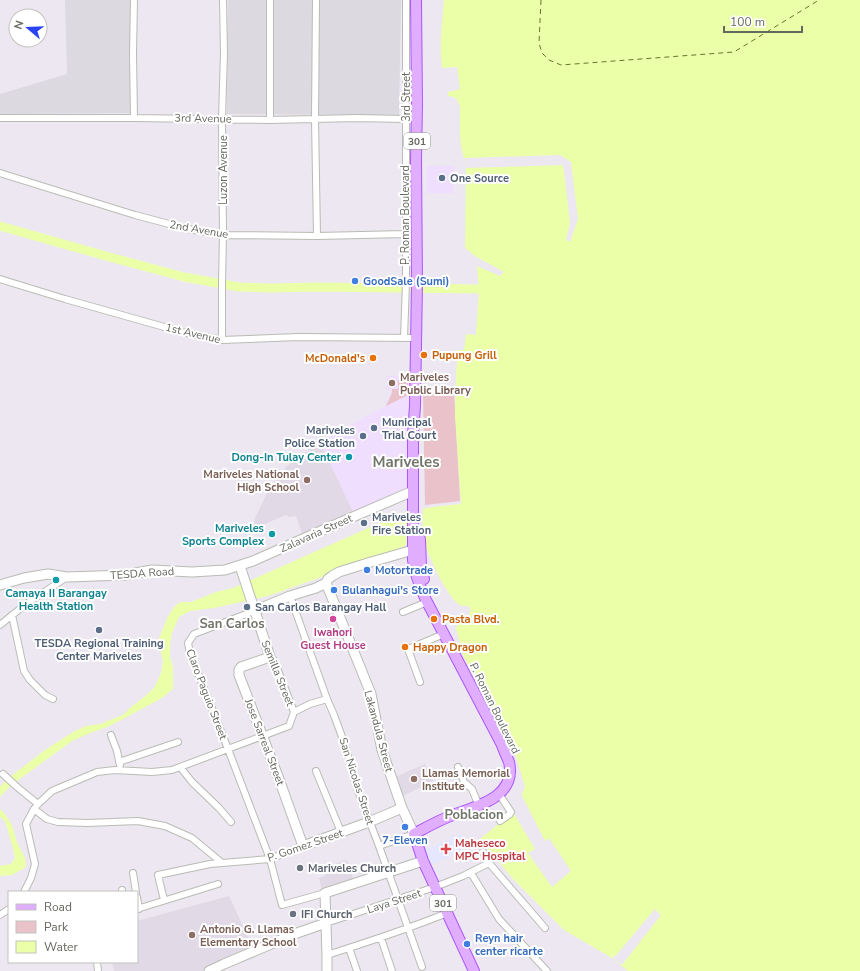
<svg xmlns="http://www.w3.org/2000/svg" width="860" height="971" font-family="'Nunito Sans',sans-serif">
<rect width="100%" height="100%" fill="#ede7f1"/>
<path fill="#f0deff" d="M427 166H454V193H427Z
M387 376H411L410 486 354 514 320 442 385 406 391 393 390 389H386Z"/>
<path fill="#dcd9e0" d="M65 0H133V113L0 114V94L67 74Z
M228 0H401L399 115 227 114Z"/>
<path fill="#e1d9e6" d="M320 442 354 514 303 537 296 516 289 517 286 515 253 529 255 518 266 495 287 466Z
M425 764 433 781 403 796 395 777Z
M347 860 354 881 322 891 319 878 325 876 323 868Z
M229 896 253 948 202 971H114L112 962H137V921Z"/>
<path fill="#e4e7fd" d="M461 834 467 848 431 865 425 850Z"/>
<path fill="#eac2ca" d="M398 380H408V395L386 406 392 393V389H398Z
M454 391 460 501 425 505 423 393Z"/>
<path fill="#ebffa9" d="M444 0H860V971H628L612 958 564 930 512 878 480 839 513 812 525 787 511 740 497 712 482 692 463 655 456 628 459 620 468 616 470 613V609L469 606H462L457 603 452 598 440 579 424 544H409L381 556 268 596 214 608 190 611 179 617 172 633 170 644V657L173 667V689L162 698 125 718 107 727 90 733 72 741 10 786 0 797V787L6 780 45 750 73 732 86 726 100 724 123 715 130 708 144 697 154 688 161 673 163 661 158 641 167 618 174 607 180 602H191L216 592 233 588 402 513 432 507 461 504 455 415 456 376 458 350H464L466 334 476 335 479 289 477 266 475 256 465 248 466 168 461 146 460 136V107L458 101 454 97 448 96V92L460 89 457 67 442 68C439 45 442 23 444 0Z
M0 809 5 814 12 825 17 842 25 858 26 867 12 875 0 876V866L11 864 15 858 13 848 5 821 0 817Z"/>
<path fill="#ede7f1" d="M560 155 571 162 578 219 570 242 566 240 570 223 563 165 466 168 464 158Z
M475 256 504 272 500 276 477 266Z
M423 507V545H410V509Z
M521 794 545 841 549 838 571 871 552 887 528 853 535 849 513 812Z
M655 909 661 915 622 965 612 958 617 954Z"/>
<g fill="none" stroke-linecap="round" stroke-linejoin="round">
<path stroke="#ebffa9" stroke-width="9" d="M0 226 113 258 184 277 239 287 273 288 317 287 479 289"/>
<path stroke="#61772c" stroke-width="1" stroke-dasharray="5 4" stroke-linecap="butt" d="M541 0 539 43 542 53 549 60 561 65 734 52 819 0"/>
<g stroke="#b9bcb4" stroke-width="8">
<path id="street" d="M316 0 315 119 317 236
M0 118H134L270 120 357 118 405 119
M134 118 133 54 134 0
M270 120V0
M0 173 135 215 188 229 223 235 317 236 406 234
M0 279 65 299 182 332 222 340 298 337 416 338
M404 338 406 283V0
M222 340V283L223 235 222 118 224 54 223 0
M290 596 327 699 334 715 345 745 357 788 379 846 422 967
M254 611 194 634 188 643 190 653 228 749 270 859 282 905 325 893
M403 612 427 602
M12 615 24 671 30 680 45 695 53 699
M0 625 26 604 67 577
M270 657 274 660 294 712
M420 682 408 649 444 634
M111 735 117 751 120 765
M119 762 178 742
M180 767 192 782 219 808 231 822
M458 767 464 782 472 789 479 806
M316 771 341 832
M3 774 17 787 38 804
M499 794 511 812 510 814 500 821
M34 809 47 819 58 822 87 823 138 821 165 826 192 838 221 862
M379 846 414 834
M483 852 489 863 545 928
M133 873 136 892
M471 873 499 919 547 971
M122 890V892
M24 892 31 878 35 864 26 824 34 809 38 804 52 791 97 772 115 770 152 772 172 770 289 726 294 712 310 704 327 699
M137 897 139 909
M164 900 158 875 210 864 270 859 303 846
M137 909 218 884
M0 915 9 909
M326 923 435 887 463 876 489 863
M381 938 392 971
M349 948 357 971
M327 955C368 942 408 929 447 913
M97 962 98 971"/>
</g>
<g stroke="#b8bcb3" stroke-width="11">
<path id="secondary" d="M240 566 270 657 241 667 239 670V675L279 779 303 846 369 822 402 808
M326 583 371 694 382 750 402 808 414 834
M326 583 328 579 332 576 339 572 371 562 413 550
M0 585 24 578 48 574 67 577 125 575 152 570 192 572 225 570 253 561 325 529 413 491
M254 611 290 596 316 588 326 583
M209 971 224 964 297 933 326 923
M327 971V955L325 893 423 861"/>
</g>
<g stroke="#aa57fa" stroke-width="12">
<path id="primary" d="M416 0 417 104 416 160 417 283 415 406 413 434V560C415 575 420 587 426 600L502 745C504 751 507 757 509 762 517 797 477 806 453 815 439 820 427 827 414 834L423 861 474 971
M420 539 421 566 424 579"/>
</g>
<use href="#street" stroke="#fff" stroke-width="6"/>
<use href="#secondary" stroke="#fff" stroke-width="9"/>
<use href="#primary" stroke="#e1aeff" stroke-width="10"/>
</g>
<g fill="#5c6f8a" stroke="#fff" stroke-width="1.5">
<circle cx="442" cy="178" r="4"/>
<circle cx="374" cy="428" r="4"/>
<circle cx="363" cy="436" r="4"/>
<circle cx="364" cy="523" r="4"/>
<circle cx="247" cy="607" r="4"/>
<circle cx="99" cy="630" r="4"/>
</g>
<g fill="#3f7fe0" stroke="#fff" stroke-width="1.5">
<circle cx="355" cy="281" r="4"/>
<circle cx="367" cy="570" r="4"/>
<circle cx="334" cy="590" r="4"/>
<circle cx="405" cy="827" r="4"/>
<circle cx="467" cy="944" r="4"/>
</g>
<g fill="#e8710a" stroke="#fff" stroke-width="1.5">
<circle cx="424" cy="355" r="4"/>
<circle cx="373" cy="358" r="4"/>
<circle cx="434" cy="619" r="4"/>
<circle cx="405" cy="647" r="4"/>
</g>
<g fill="#8d6e63" stroke="#fff" stroke-width="1.5">
<circle cx="392" cy="383" r="4"/>
<circle cx="307" cy="480" r="4"/>
<circle cx="414" cy="779" r="4"/>
<circle cx="192" cy="935" r="4"/>
</g>
<g fill="#0f9aa8" stroke="#fff" stroke-width="1.5">
<circle cx="349" cy="457" r="4"/>
<circle cx="272" cy="534" r="4"/>
<circle cx="56" cy="580" r="4"/>
</g>
<circle fill="#d1479c" stroke="#fff" stroke-width="1.5" cx="333" cy="619" r="4"/>
<path fill="#e0444e" stroke="#fff" stroke-width="1.5" d="M444 843h4v4h4v4h-4v4h-4v-4h-4v-4h4z"/>
<g fill="#6b7280" stroke="#fff" stroke-width="1.5">
<circle cx="300" cy="868" r="4"/>
<circle cx="293" cy="914" r="4"/>
</g>
<g text-anchor="middle" stroke-width="4" stroke-linejoin="round" paint-order="stroke">
<g fill="#fff" stroke="#92958e" stroke-width="1">
<rect x="404" y="133" width="26" height="16" rx="3"/>
<rect x="430" y="895" width="26" height="16" rx="3"/>
</g>
<g font-size="10" font-weight="bold" fill="#64685e">
<text x="417" y="145">301</text>
<text x="443" y="907">301</text>
</g>
<g font-size="11" fill="#64685e" stroke="#fff">
<text transform="translate(406 97) rotate(-90)" y="4">3rd Street</text>
<text transform="translate(203 118) rotate(1)" y="4">3rd Avenue</text>
<text transform="translate(223 170) rotate(-90)" y="4">Luzon Avenue</text>
<text transform="translate(405 215) rotate(-90)" y="4">P. Roman Boulevard</text>
<text transform="translate(199 229) rotate(10)" y="4">2nd Avenue</text>
<text transform="translate(193 333) rotate(13)" y="4">1st Avenue</text>
<text transform="translate(316 533) rotate(-24)" y="4">Zalavaria Street</text>
<text transform="translate(142 573) rotate(-4)" y="4">TESDA Road</text>
<text transform="translate(278 673) rotate(68)" y="4">Semilla Street</text>
<text transform="translate(207 694) rotate(69)" y="4">Claro Paguio Street</text>
<text transform="translate(495 708) rotate(64)" y="4">P. Roman Boulevard</text>
<text transform="translate(379 731) rotate(75)" y="4">Lakandula Street</text>
<text transform="translate(265 742) rotate(69)" y="4">Jose Sarreal Street</text>
<text transform="translate(357 781) rotate(72)" y="4">San Nicolas Street</text>
<text transform="translate(305 845) rotate(-19)" y="4">P. Gomez Street</text>
<text transform="translate(394 901) rotate(-18)" y="4">Laya Street</text>
</g>
<g font-size="11" font-weight="bold" fill="#4e5e75" stroke="#fff" text-anchor="start">
<text x="450" y="182">One Source</text>
<text x="382" y="426">Municipal<tspan x="382" dy="13">Trial Court</tspan></text>
<text x="355" y="434" text-anchor="end">Mariveles<tspan x="355" dy="13">Police Station</tspan></text>
<text x="372" y="521">Mariveles<tspan x="372" dy="13">Fire Station</tspan></text>
<text x="255" y="611">San Carlos Barangay Hall</text>
<text x="99" y="647" text-anchor="middle">TESDA Regional Training<tspan x="99" dy="13">Center Mariveles</tspan></text>
</g>
<g font-size="11" font-weight="bold" fill="#366cbe" stroke="#fff" text-anchor="start">
<text x="363" y="285">GoodSale (Sumi)</text>
<text x="375" y="574">Motortrade</text>
<text x="342" y="594">Bulanhagui's Store</text>
<text x="405" y="844" text-anchor="middle">7-Eleven</text>
<text x="475" y="942">Reyn hair<tspan x="475" dy="13">center ricarte</tspan></text>
</g>
<g font-size="11" font-weight="bold" fill="#c56008" stroke="#fff" text-anchor="start">
<text x="432" y="359">Pupung Grill</text>
<text x="365" y="362" text-anchor="end">McDonald's</text>
<text x="442" y="623">Pasta Blvd.</text>
<text x="413" y="651">Happy Dragon</text>
</g>
<g font-size="11" font-weight="bold" fill="#785e54" stroke="#fff" text-anchor="start">
<text x="400" y="381">Mariveles<tspan x="400" dy="13">Public Library</tspan></text>
<text x="299" y="478" text-anchor="end">Mariveles National<tspan x="299" dy="13">High School</tspan></text>
<text x="422" y="777">Llamas Memorial<tspan x="422" dy="13">Institute</tspan></text>
<text x="200" y="933">Antonio G. Llamas<tspan x="200" dy="13">Elementary School</tspan></text>
</g>
<g font-size="11" font-weight="bold" fill="#0d838f" stroke="#fff" text-anchor="end">
<text x="341" y="461">Dong-In Tulay Center</text>
<text x="264" y="532">Mariveles<tspan x="264" dy="13">Sports Complex</tspan></text>
<text x="56" y="597" text-anchor="middle">Camaya II Barangay<tspan x="56" dy="13">Health Station</tspan></text>
</g>
<g font-size="11" font-weight="bold" fill="#b23c85" stroke="#fff">
<text x="333" y="636">Iwahori<tspan x="333" dy="13">Guest House</tspan></text>
</g>
<g font-size="11" font-weight="bold" fill="#be3a42" stroke="#fff" text-anchor="start">
<text x="455" y="847">Maheseco<tspan x="455" dy="13">MPC Hospital</tspan></text>
</g>
<g font-size="11" font-weight="bold" fill="#5b616d" stroke="#fff" text-anchor="start">
<text x="308" y="872">Mariveles Church</text>
<text x="301" y="918">IFI Church</text>
</g>
<g font-size="13" font-weight="bold" fill="#72756a" stroke="#fff">
<text x="232" y="628">San Carlos</text>
<text x="474" y="819">Poblacion</text>
</g>
<g font-size="15" font-weight="bold" fill="#72756a" stroke="#fff">
<text x="406" y="467">Mariveles</text>
</g>
</g>
<rect x="8" y="891" width="130" height="72" fill="#ffffff" stroke="#c1c3bf"/>
<rect x="16" y="904" width="20" height="6" fill="#e1aeff" stroke="#c1c3bf"/>
<text x="44" y="911" font-size="12" fill="#64685e">Road</text>
<rect x="16" y="921" width="20" height="12" fill="#eac2ca" stroke="#c1c3bf"/>
<text x="44" y="931" font-size="12" fill="#64685e">Park</text>
<rect x="16" y="941" width="20" height="12" fill="#ebffa9" stroke="#c1c3bf"/>
<text x="44" y="951" font-size="12" fill="#64685e">Water</text>
<g transform="translate(28 28) rotate(289)"><circle r="19" fill="#ffffff" stroke="#c1c3bf"/>
<path d="M0-3L7 15L0 10L-7 15Z" fill="#2a44f4"/>
<text y="-6" font-size="11" font-weight="bold" text-anchor="middle" fill="#64685e">N</text>
</g>
<path d="M724 26v6h78v-6" fill="none" stroke="#64685e" stroke-width="2"/>
<text x="730" y="26" font-size="12" fill="#64685e" stroke="#ffffff" stroke-width="3" paint-order="stroke">100 m</text>
</svg>
